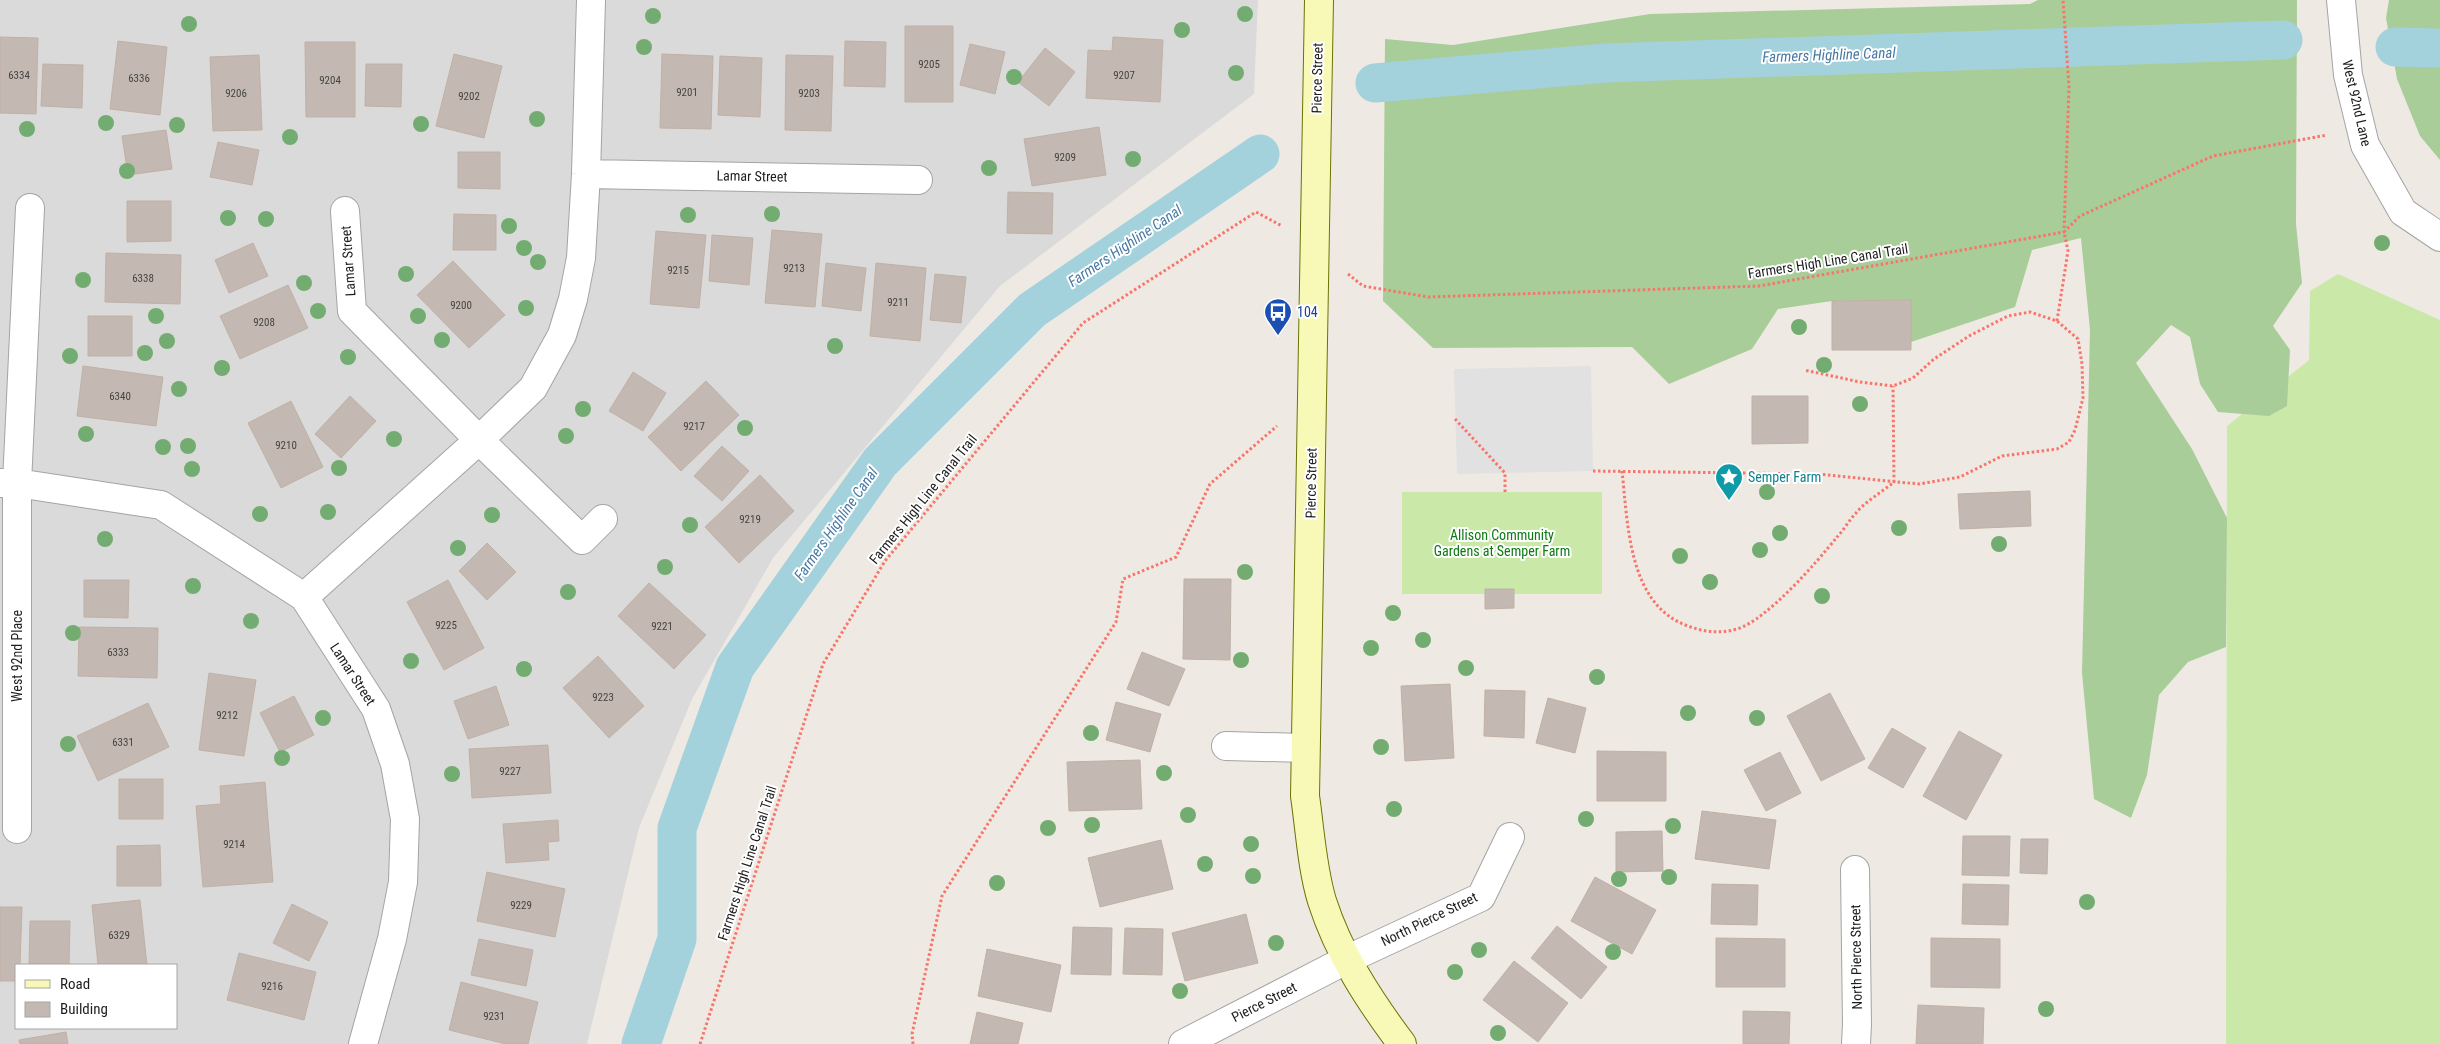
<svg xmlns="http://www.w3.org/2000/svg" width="2440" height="1044" font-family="'Roboto Condensed',sans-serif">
<rect width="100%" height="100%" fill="#eeeae3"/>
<path fill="#dbdada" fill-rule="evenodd" d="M0 0H1258L1254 94 1000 286 773 558 692 699 639 828 587 1044H0ZM16 965H176V1028H16Z"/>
<path fill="#cae9a9" d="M2338 274 2440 320V1044H2226L2227 426 2309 360 2310 291Z
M1402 492H1602V594H1402Z"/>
<path fill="#a9cd98" d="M2038 0H2297L2296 224 2302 283 2273 326 2290 350 2287 406 2269 416 2218 412 2200 384 2190 337 2171 325 2136 363 2192 449 2227 518 2226 647 2188 662 2159 695 2147 775 2131 818 2094 799 2082 673 2090 330 2081 238 2032 250 2015 307 1911 342V300L1832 301 1778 309 1752 349 1669 384 1632 347 1433 348 1383 301 1385 39 1453 45 1650 14 2030 4Z
M2389 0H2440V160L2420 136 2397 79 2386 18Z"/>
<path fill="#e1e1e1" d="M1591 366 1593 471 1457 474 1454 369Z"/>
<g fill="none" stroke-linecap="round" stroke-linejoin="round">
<path stroke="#a3d1dc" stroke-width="39" d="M2395 47 2440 48
M1375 83 1606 63 2283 40
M641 1044 677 939V828L735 667 880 462 1032 310 1260 154"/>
</g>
<path fill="#c3b9b2" stroke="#c0b0a5" d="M905 26H953V102H905Z
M0 37 38 38 36 114 0 113Z
M1113 37 1163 40 1160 102 1086 98 1088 50 1112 51Z
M118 41 167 47 160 115 110 109Z
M845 41 886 42 885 87 844 86Z
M305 42H355V117H306Z
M970 44 1005 52 995 94 960 85Z
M1045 48 1075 72 1049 106 1018 82Z
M454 54 502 66 484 138 436 126Z
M662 54 713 56 711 129 660 128Z
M259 55 262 130 213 131 210 57Z
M786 55 833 56 831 131 785 130Z
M720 56 762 58 760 117 718 115Z
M43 64 83 65 82 108 41 106Z
M366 64H402L401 107 365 106Z
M1099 127 1106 175 1032 186 1024 139Z
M166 130 172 169 128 175 122 136Z
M218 142 259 150 252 185 210 177Z
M458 152H500V189L458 188Z
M1008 192 1053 193 1052 234 1007 233Z
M127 201H171V241L127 242Z
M454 214 496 215V250H453Z
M772 230 822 234 815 307 765 303Z
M656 231 706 235 699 308 650 304Z
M712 235 753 238 749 285 709 281Z
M253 243 268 276 229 293 215 260Z
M106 253 181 255 180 304 105 302Z
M453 261 505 315 469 348 417 295Z
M826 263 866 268 861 311 822 306Z
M876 263 926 268 920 341 870 336Z
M935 274 966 277 961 323 930 320Z
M288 285 308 328 240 359 220 316Z
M1911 300V350H1832V301Z
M88 316H132V356H88Z
M83 366 163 377 156 426 77 416Z
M633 372 666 393 643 431 609 411Z
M706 381 739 415 681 471 648 437Z
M350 396 376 421 341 458 315 434Z
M1752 396H1808V443L1752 444Z
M291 401 323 467 281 488 248 423Z
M722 446 749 471 722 501 694 476Z
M760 475 794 511 739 563 705 527Z
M2030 491 2031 526 1960 529 1958 494Z
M487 543 516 572 487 600 459 571Z
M1184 579H1231L1230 660 1183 659Z
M84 580H129L128 618 84 617Z
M448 580 484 648 444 670 407 602Z
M649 583 706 635 674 669 618 616Z
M1485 589H1514V608L1485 609Z
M79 627 158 628 157 678 78 676Z
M1142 652 1185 669 1169 706 1127 689Z
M598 656 644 706 609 738 563 688Z
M209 673 256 680 244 756 199 750Z
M1450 684 1454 758 1405 761 1401 686Z
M496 686 509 725 468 739 454 701Z
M1485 690 1525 691 1524 738 1484 736Z
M1830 693 1865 759 1821 781 1787 716Z
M294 696 314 735 280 752 260 713Z
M1548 698 1586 708 1575 753 1536 743Z
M1116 702 1161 714 1150 752 1106 740Z
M148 703 169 747 98 781 77 736Z
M1892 728 1926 748 1903 788 1868 768Z
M1959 731 2002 755 1966 820 1923 796Z
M548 745 551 793 472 798 469 749Z
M1597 751 1666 752V801H1597Z
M1780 752 1801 793 1766 811 1744 770Z
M1140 760 1142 809 1069 811 1067 762Z
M119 779H163V819H119Z
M265 782 273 882 203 887 196 806 221 804 220 786Z
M1702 811 1776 820 1769 869 1695 859Z
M558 820 559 841 548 842 549 860 506 863 503 824Z
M1662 831 1663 871 1616 872V832Z
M1963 836H2010L2009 876 1962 875Z
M2021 839H2048L2047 874 2020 873Z
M1161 840 1173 889 1100 907 1088 858Z
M160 845 161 886H117V846Z
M487 872 565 889 555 937 477 921Z
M1595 877 1656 910 1632 954 1571 921Z
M1712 884 1758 885 1757 925 1711 924Z
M1963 884 2009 885 2008 925 1962 924Z
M140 900 147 965H98L92 905Z
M292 904 328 922 309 961 273 943Z
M0 907H22L20 965H16V981H0Z
M1246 914 1258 963 1185 981 1172 933Z
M30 921H70L69 965 29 964Z
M1557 926 1607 967 1581 999 1531 958Z
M1073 927 1112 928 1111 975 1071 974Z
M1125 928 1163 929 1162 975 1123 974Z
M1716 938 1785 939V987H1716Z
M1931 938 2000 939V988L1931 987Z
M479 939 533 950 526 986 471 975Z
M987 949 1061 965 1051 1012 978 996Z
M239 953 316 972 304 1020 227 1000Z
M1514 961 1568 1003 1538 1042 1483 1000Z
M461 982 538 1002 528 1044H506L449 1030Z
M1918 1005 1984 1008 1983 1044H1916Z
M1743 1011 1790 1012 1789 1044H1743Z
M977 1012 1023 1023 1018 1044H970Z
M66 1032 68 1044H20L19 1040Z"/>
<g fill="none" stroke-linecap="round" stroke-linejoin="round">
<g stroke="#a4a4a4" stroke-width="30">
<path id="street" d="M2341 0 2348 75 2365 145 2403 212 2440 237
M586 174 918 180
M345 211 352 311 479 440 582 540 603 519
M0 483H17L161 505 304 597 376 709 395 764 405 819 403 882 392 939 363 1044
M304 597 479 440 533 388 562 335 573 299 581 258 586 174 591 0
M1226 746 1305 748
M17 829V483L30 208
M1855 870 1857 1024 1856 1044
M1183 1044 1346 960 1481 897 1510 837"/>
</g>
<g stroke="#6a7305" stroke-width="30">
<path id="secondary" d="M1319 0 1305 796C1310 830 1312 868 1322 901 1339 954 1369 1000 1402 1044"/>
</g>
<path stroke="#f9746a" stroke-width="3" stroke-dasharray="2.5 2.5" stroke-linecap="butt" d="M1348 274 1363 286 1428 297 1759 286 2064 232 2069 87 2063 0
M2057 321 2068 251 2064 232 2080 216 2213 156 2327 135
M1455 419 1505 473V492
M1593 471 1817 474 1919 484 1960 477 2002 456 2057 449 2069 442 2075 430 2083 398 2082 364 2078 339 2057 321 2030 312 2008 316 1969 336 1934 359 1913 378 1893 386 1860 382 1804 370
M1622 471C1628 524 1628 605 1688 626 1704 632 1720 634 1737 629 1767 620 1817 562 1837 537 1844 530 1849 520 1856 513 1866 501 1882 492 1894 482L1893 386
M700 1044 823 664 885 561 1083 323 1256 212 1282 226
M913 1044 912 1034 942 896 1116 622 1123 579 1176 557 1210 484 1277 426"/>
<use href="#street" stroke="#fff" stroke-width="28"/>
<use href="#secondary" stroke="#f8f9b6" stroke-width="28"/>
</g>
<g fill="#72ac70">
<circle cx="1245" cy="14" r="8"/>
<circle cx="653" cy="16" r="8"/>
<circle cx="189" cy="24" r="8"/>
<circle cx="1182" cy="30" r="8"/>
<circle cx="644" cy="47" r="8"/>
<circle cx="1236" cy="73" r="8"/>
<circle cx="1014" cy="77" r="8"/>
<circle cx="537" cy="119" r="8"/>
<circle cx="106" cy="123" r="8"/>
<circle cx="421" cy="124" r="8"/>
<circle cx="177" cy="125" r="8"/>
<circle cx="27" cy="129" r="8"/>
<circle cx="290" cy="137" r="8"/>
<circle cx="1133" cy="159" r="8"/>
<circle cx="989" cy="168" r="8"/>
<circle cx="127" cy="171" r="8"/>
<circle cx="772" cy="214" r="8"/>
<circle cx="688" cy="215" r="8"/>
<circle cx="228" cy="218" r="8"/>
<circle cx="266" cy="219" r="8"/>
<circle cx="509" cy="226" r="8"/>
<circle cx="2382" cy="243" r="8"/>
<circle cx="524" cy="248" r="8"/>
<circle cx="538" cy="262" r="8"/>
<circle cx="406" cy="274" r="8"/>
<circle cx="83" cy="280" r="8"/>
<circle cx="304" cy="283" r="8"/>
<circle cx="526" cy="308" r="8"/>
<circle cx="318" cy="311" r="8"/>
<circle cx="156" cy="316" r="8"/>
<circle cx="418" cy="316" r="8"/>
<circle cx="1799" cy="327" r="8"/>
<circle cx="442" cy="340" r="8"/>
<circle cx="167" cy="341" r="8"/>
<circle cx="835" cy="346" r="8"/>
<circle cx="145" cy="353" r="8"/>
<circle cx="70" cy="356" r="8"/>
<circle cx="348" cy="357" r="8"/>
<circle cx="1824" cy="365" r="8"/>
<circle cx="222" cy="368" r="8"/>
<circle cx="179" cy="389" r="8"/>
<circle cx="1860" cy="404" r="8"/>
<circle cx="583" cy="409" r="8"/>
<circle cx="745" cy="428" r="8"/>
<circle cx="86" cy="434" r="8"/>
<circle cx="566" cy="436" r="8"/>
<circle cx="394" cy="439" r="8"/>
<circle cx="188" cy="446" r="8"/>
<circle cx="163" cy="447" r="8"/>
<circle cx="339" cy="468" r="8"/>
<circle cx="192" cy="469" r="8"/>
<circle cx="1767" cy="492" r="8"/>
<circle cx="328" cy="512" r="8"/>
<circle cx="260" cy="514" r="8"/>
<circle cx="492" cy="515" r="8"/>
<circle cx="690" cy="525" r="8"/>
<circle cx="1899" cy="528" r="8"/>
<circle cx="1780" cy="533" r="8"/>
<circle cx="105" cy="539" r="8"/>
<circle cx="1999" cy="544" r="8"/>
<circle cx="458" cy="548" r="8"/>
<circle cx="1760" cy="550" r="8"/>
<circle cx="1680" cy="556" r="8"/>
<circle cx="665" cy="567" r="8"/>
<circle cx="1245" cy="572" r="8"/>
<circle cx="1710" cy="582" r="8"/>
<circle cx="193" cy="586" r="8"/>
<circle cx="568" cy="592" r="8"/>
<circle cx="1822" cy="596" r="8"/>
<circle cx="1393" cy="613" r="8"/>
<circle cx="251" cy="621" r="8"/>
<circle cx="73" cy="633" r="8"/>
<circle cx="1423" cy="640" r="8"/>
<circle cx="1371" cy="648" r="8"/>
<circle cx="1241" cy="660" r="8"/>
<circle cx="411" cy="661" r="8"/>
<circle cx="1466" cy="668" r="8"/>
<circle cx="524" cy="669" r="8"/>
<circle cx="1597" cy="677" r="8"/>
<circle cx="1688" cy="713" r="8"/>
<circle cx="323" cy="718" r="8"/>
<circle cx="1757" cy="718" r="8"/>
<circle cx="1091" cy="733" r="8"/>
<circle cx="68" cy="744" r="8"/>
<circle cx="1381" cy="747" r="8"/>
<circle cx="282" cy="758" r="8"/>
<circle cx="1164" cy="773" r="8"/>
<circle cx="452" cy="774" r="8"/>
<circle cx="1394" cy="809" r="8"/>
<circle cx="1188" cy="815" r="8"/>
<circle cx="1586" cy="819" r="8"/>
<circle cx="1092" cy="825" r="8"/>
<circle cx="1673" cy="826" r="8"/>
<circle cx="1048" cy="828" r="8"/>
<circle cx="1251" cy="844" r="8"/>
<circle cx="1205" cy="864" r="8"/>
<circle cx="1253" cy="876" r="8"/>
<circle cx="1669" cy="877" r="8"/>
<circle cx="1619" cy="879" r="8"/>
<circle cx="997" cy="883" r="8"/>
<circle cx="2087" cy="902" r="8"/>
<circle cx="1276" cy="943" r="8"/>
<circle cx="1479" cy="950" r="8"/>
<circle cx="1613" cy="952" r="8"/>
<circle cx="1455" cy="972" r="8"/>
<circle cx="1180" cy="991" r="8"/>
<circle cx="2046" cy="1009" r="8"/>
<circle cx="1498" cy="1033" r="8"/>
</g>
<defs>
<g id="bus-pin" transform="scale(1.4375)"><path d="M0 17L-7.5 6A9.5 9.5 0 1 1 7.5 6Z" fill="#1a4fb4" stroke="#fff"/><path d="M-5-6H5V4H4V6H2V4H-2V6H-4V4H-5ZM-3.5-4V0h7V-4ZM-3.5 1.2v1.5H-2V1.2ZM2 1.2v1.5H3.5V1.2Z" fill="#fff"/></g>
<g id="sight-pin" transform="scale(1.4375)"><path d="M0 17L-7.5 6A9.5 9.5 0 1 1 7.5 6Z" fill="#0f9aa8" stroke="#fff"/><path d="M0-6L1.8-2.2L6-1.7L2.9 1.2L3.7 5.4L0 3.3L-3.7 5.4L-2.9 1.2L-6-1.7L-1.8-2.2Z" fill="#fff"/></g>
</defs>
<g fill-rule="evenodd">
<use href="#bus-pin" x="1278" y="312"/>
<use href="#sight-pin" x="1729" y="477"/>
</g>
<g text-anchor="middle" stroke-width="4" stroke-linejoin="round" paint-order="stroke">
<g font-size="11" fill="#464442">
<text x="929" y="68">9205</text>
<text x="19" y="79">6334</text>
<text x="1124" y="79">9207</text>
<text x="139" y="82">6336</text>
<text x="330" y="84">9204</text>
<text x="687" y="96">9201</text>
<text x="236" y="97">9206</text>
<text x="809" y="97">9203</text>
<text x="469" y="100">9202</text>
<text x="1065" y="161">9209</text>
<text x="794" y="272">9213</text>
<text x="678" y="274">9215</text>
<text x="143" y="282">6338</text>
<text x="898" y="306">9211</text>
<text x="461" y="309">9200</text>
<text x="264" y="326">9208</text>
<text x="120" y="400">6340</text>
<text x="694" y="430">9217</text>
<text x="286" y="449">9210</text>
<text x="750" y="523">9219</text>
<text x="446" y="629">9225</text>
<text x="662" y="630">9221</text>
<text x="118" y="656">6333</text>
<text x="603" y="701">9223</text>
<text x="227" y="719">9212</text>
<text x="123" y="746">6331</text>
<text x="510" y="775">9227</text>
<text x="234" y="848">9214</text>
<text x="521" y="909">9229</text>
<text x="119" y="939">6329</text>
<text x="272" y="990">9216</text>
<text x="494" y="1020">9231</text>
</g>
<g font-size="14" fill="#1d1d1d" stroke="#fff">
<text transform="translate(1317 78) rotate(-89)" y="5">Pierce Street</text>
<text transform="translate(2357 103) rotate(77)" y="5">West 92nd Lane</text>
<text transform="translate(752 176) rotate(1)" y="5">Lamar Street</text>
<text transform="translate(348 261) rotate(-94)" y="5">Lamar Street</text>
<text transform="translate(1828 261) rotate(-9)" y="5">Farmers High Line Canal Trail</text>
<text transform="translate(1311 483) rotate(-89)" y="5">Pierce Street</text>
<text transform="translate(923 499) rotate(-51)" y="5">Farmers High Line Canal Trail</text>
<text transform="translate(17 656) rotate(-90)" y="5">West 92nd Place</text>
<text transform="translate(353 674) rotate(57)" y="5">Lamar Street</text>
<text transform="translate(747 863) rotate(-72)" y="5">Farmers High Line Canal Trail</text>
<text transform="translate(1429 919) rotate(-26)" y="5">North Pierce Street</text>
<text transform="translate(1856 957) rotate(-91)" y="5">North Pierce Street</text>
<text transform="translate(1264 1002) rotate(-27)" y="5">Pierce Street</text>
</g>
<g font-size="14" fill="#164399" stroke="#fff" text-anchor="start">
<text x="1297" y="317">104</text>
</g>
<g font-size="14" fill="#0d838f" stroke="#fff" text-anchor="start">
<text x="1748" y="482">Semper Farm</text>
</g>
<g font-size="14" fill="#0c7a12" stroke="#fff">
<text x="1502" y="540">Allison Community<tspan x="1502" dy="16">Gardens at Semper Farm</tspan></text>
</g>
<g font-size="15" font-style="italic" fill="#4779a4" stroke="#fff">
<text transform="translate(1829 55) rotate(-2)" y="5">Farmers Highline Canal</text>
<text transform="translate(1125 246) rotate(-34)" y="5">Farmers Highline Canal</text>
<text transform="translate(836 524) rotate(-55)" y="5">Farmers Highline Canal</text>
</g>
</g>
<rect x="15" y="964" width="162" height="65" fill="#ffffff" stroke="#a5a5a5"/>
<rect x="25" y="980" width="25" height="8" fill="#f8f9b6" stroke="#a5a5a5"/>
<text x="60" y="989" font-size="15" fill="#1d1d1d">Road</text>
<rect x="25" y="1002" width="25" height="15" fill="#c3b9b2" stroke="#a5a5a5"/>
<text x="60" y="1014" font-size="15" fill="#1d1d1d">Building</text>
</svg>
